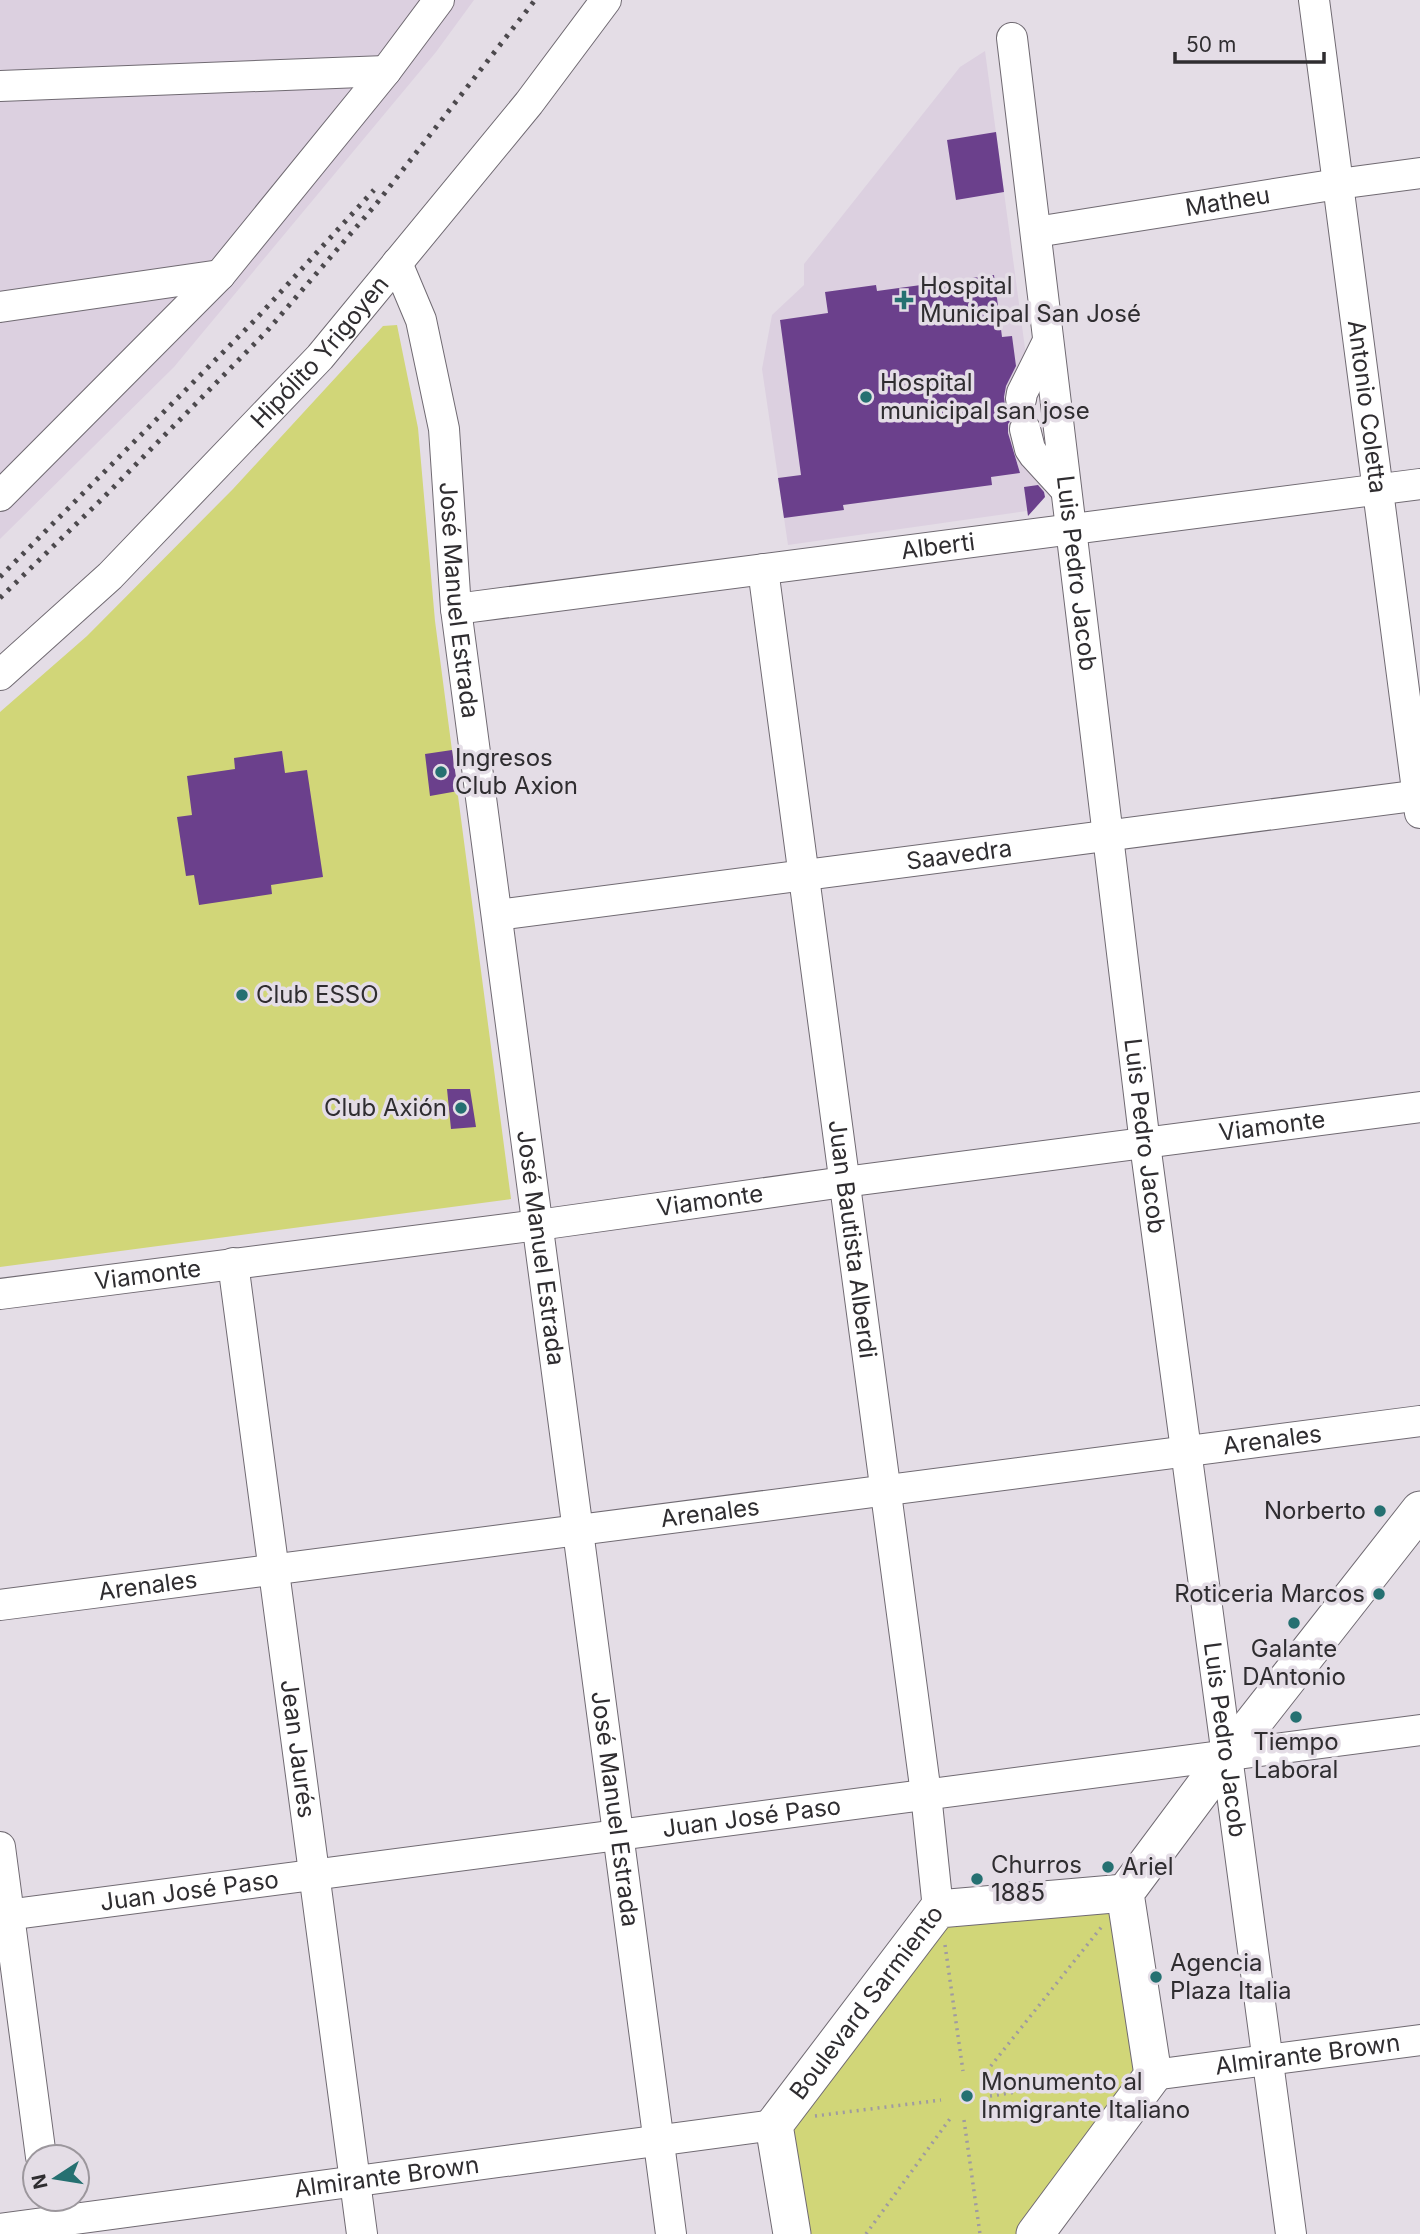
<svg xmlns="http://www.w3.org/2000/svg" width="1420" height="2234" font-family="Inter,sans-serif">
<rect width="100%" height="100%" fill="#e4dde6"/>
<path fill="#dcd0e0" d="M0 0H474L436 52 174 367 0 539Z
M985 51 1045 497 1034 510 788 545 762 369 772 315 804 285V264L960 67Z"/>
<path fill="#d1d678" d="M397 325 418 428 435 621 511 1199 0 1267V712L87 636 233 489 383 326Z
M1114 1911 1138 2074 1019 2234H809L789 2120 941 1919Z"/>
<path fill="#6b408c" d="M996 132 1004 192 956 200 947 140Z
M994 275 1002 337 1012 336 1016 366 1006 386 1004 397 1005 406 1009 412 1015 415 1008 424V433L1020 473 991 477 992 485 843 505 844 510 784 518 778 478 801 475 780 320 828 313 825 292 876 285 877 291Z
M1038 485 1044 492 1045 497 1028 516 1024 487Z
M452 750 458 791 430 796 425 754Z
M282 751 285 773 307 770 323 877 271 885 272 894 199 905 194 875 186 876 177 817 192 815 187 776 235 769 234 758Z
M447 1089H470L476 1127 451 1129Z"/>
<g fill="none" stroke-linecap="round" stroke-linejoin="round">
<g stroke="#706a72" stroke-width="32">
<g id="minor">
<path id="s1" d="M1314 0 1420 813"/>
<path id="s2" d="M1012 38 1145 1144 1291 2234"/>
<path d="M0 86 386 71"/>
<path id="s3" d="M1036 232 1338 184 1420 173"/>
<path id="s4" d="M397 263 421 320 444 429 456 609 671 2234"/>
<path d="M0 307 220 275"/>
<path d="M1021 399 1022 393 1048 341"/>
<path d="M1025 429 1030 449 1034 455 1066 490"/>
<path d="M0 496 220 275 386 71 439 0"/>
<path id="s5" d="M763 569 926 1794 938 1909"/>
<path id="s6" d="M456 609 1420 484"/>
<path id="s7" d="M0 675 110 576 320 357 529 103 606 0"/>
<path id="s8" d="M497 915 1420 795"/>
<path id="s9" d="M233 1263 362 2234"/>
<path id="s10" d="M0 1294 538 1225 844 1182 1420 1107"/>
<path id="s11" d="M0 1605 1420 1421"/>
<path d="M0 1847 41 2157"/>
<path id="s12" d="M0 1916 1420 1730"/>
<path id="s13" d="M1153 2075 1420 2040"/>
<path id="s14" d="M0 2229 774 2125"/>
</g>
</g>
<g stroke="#706a72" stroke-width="39">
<g id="major">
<path id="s15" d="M792 2234 774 2125 938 1909 1125 1893"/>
<path d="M1035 2234 1153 2075 1125 1893 1227 1756 1420 1510"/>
</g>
</g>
<path stroke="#9f9aa1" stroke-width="3.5" stroke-dasharray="2 5" stroke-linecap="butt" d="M945 1945 963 2071
M982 2077 1103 1925
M990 2096 1117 2077
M815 2116 941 2100
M964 2120 980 2234
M866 2234 952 2116"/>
<use href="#minor" stroke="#fff" stroke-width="30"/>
<use href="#major" stroke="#fff" stroke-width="37"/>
<path stroke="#4c494d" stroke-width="5" stroke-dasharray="3.5 7" stroke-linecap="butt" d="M0 577 256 319 374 190
M0 598 103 498 267 331 377 203 535 0"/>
</g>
<g fill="#257071" stroke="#e4dde6" stroke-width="2.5">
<path d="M900.5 289.5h7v7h7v7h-7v7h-7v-7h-7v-7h7z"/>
<circle cx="866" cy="397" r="7"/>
<circle cx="441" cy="772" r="7"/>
<circle cx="242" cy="995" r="7"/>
<circle cx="461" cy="1108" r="7"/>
<circle cx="1380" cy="1511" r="7"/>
<circle cx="1379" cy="1594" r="7"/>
<circle cx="1294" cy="1623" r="7"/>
<circle cx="1296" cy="1717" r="7"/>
<circle cx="1108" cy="1867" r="7"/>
<circle cx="977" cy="1879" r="7"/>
<circle cx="1156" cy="1977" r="7"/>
<circle cx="967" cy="2096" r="7"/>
</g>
<g text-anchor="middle" stroke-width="7" stroke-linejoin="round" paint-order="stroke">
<g font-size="24" fill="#2f2d30" stroke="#e4dde6">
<text dy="8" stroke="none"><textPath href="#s3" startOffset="194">Matheu</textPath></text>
<text dy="8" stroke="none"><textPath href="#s7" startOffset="455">Hipólito Yrigoyen</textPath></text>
<text dy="8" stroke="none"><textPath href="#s1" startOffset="410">Antonio Coletta</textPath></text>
<text dy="8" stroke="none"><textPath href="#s6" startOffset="486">Alberti</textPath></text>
<text dy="8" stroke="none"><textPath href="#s2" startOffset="539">Luis Pedro Jacob</textPath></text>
<text dy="8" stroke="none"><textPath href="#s4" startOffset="345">José Manuel Estrada</textPath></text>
<text dy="8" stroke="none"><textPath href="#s8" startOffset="466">Saavedra</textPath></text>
<text dy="8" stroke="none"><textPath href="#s10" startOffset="1283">Viamonte</textPath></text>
<text dy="8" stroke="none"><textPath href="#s2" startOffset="1106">Luis Pedro Jacob</textPath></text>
<text dy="8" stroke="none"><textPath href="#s10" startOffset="716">Viamonte</textPath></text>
<text dy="8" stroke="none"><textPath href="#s5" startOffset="676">Juan Bautista Alberdi</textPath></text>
<text dy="8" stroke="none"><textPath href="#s4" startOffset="998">José Manuel Estrada</textPath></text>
<text dy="8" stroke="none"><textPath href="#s10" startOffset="149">Viamonte</textPath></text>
<text dy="8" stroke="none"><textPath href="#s11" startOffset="1283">Arenales</textPath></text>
<text dy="8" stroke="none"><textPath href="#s11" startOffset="716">Arenales</textPath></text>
<text dy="8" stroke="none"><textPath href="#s11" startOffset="149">Arenales</textPath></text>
<text dy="8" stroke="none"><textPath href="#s2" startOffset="1715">Luis Pedro Jacob</textPath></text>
<text dy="8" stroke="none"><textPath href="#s9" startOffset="490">Jean Jaurés</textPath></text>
<text dy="8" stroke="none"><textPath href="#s4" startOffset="1564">José Manuel Estrada</textPath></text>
<text dy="8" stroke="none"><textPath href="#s12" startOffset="758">Juan José Paso</textPath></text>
<text dy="8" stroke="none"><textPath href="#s12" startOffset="191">Juan José Paso</textPath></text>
<text dy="8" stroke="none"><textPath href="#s15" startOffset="264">Boulevard Sarmiento</textPath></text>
<text dy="8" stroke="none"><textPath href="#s13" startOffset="156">Almirante Brown</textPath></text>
<text dy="8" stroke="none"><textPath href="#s14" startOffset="390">Almirante Brown</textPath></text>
</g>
<g font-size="24" fill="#2f2d30" stroke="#e4dde6" text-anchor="start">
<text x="920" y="294">Hospital<tspan x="920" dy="28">Municipal San José</tspan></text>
<text x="880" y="391">Hospital<tspan x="880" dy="28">municipal san jose</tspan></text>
<text x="455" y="766">Ingresos<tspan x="455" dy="28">Club Axion</tspan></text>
<text x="256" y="1003">Club ESSO</text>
<text x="447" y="1116" text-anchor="end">Club Axión</text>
<text x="1366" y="1519" text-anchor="end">Norberto</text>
<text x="1365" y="1602" text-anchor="end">Roticeria Marcos</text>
<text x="1294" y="1657" text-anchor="middle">Galante<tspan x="1294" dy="28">DAntonio</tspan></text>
<text x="1296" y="1750" text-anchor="middle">Tiempo<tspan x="1296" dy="28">Laboral</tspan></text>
<text x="991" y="1873">Churros<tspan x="991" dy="28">1885</tspan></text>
<text x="1122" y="1875">Ariel</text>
<text x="1170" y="1971">Agencia<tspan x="1170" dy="28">Plaza Italia</tspan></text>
<text x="981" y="2090">Monumento al<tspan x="981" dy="28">Inmigrante Italiano</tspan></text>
</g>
</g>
<g transform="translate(56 2178) rotate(258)"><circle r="33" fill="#e4dde6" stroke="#9c979d" stroke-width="2"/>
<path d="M0-5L12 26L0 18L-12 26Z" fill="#257071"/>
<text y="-10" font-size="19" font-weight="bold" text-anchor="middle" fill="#2f2d30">N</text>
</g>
<path d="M1175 52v10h149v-10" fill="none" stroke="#2f2d30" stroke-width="3.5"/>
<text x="1186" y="52" font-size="21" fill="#2f2d30" stroke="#e4dde6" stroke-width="5" paint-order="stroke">50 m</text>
</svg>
